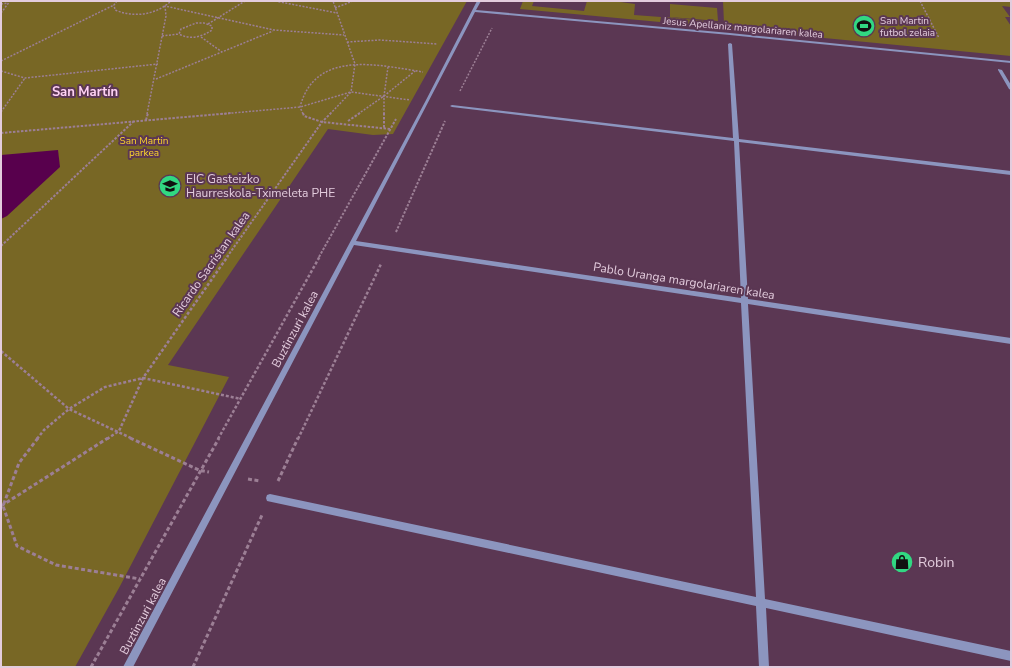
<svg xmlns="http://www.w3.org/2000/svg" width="1012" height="668" font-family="'Nunito Sans',sans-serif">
<rect width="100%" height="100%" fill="#5b3753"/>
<path fill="#786725" d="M1 1H467L393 134 373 135 328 129 168 365 229 377 119 588 75 667H1Z
M523 1H534L532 6 584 11 587 1H613L635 4 634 15 661 17 660 22 520 9Z
M723 1H1011V7L1002 6 1010 17H1005L1011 26V56L667 23V17L724 23Z
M670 4 717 8 718 21 670 17Z"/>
<path fill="#58004d" d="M58 150 60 167 7 216 1 219V155Z"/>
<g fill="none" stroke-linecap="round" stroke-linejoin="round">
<path stroke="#9c7f95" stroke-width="1.5" stroke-dasharray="2 1.5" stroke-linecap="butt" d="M117 1 114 5 115 10C134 18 156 15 171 1
M275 1 337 13
M920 1 939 38
M1 4 8 3
M335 8 353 1
M1 13 10 1
M196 23H204L212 26V30C202 37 190 40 179 34L181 29Z
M208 24 245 1
M162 36 179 34
M201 37 222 52
M347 42 380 40 437 44
M1 61 114 5
M1 71 25 78 158 64
M156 79 273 31
M460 91 492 28
M1 112 25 78
M147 114 166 16 165 6 274 30 344 35
M221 114 300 107 351 92 410 100
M303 114 300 107C315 49 379 65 423 72
M330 114 351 92 355 64 333 1
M358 114 384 96 415 71
M384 114V96L388 67"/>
<path stroke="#9c7f95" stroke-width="2" stroke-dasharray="2.5 1.5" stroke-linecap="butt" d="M303 113 304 116 322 122 390 129
M384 113V129
M146 120 148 113
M348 121 360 113
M1 133 232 113
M396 232 445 121
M1 246 134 121
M227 257 322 122 331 113
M319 257 396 119"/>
<path stroke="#9c7f95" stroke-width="2.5" stroke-dasharray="3 2" stroke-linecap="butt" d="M1 351 69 409 133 439
M37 439 44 430 69 409 105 387 143 378 241 399
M107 439 119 431 143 378 228 256
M218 439 320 256
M298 439 381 264"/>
<path stroke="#9c7f95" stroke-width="3" stroke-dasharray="4 2.5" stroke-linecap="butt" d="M38 438 19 463 3 506 17 546 56 565 140 579
M130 438 199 470 209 472
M248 479 260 481
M278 481 298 438
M1 506 108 438
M91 667 219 438
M193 667 262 515"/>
<path fill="#8c95bf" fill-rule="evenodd" d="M477 1H481L476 10 730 33 1011 61V63L730 35 475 12 356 241 741 298 734 141 452 107 450 106 452 105 733 138 728 44 730 43 732 44 739 139 1011 171V175L739 142 748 299 1011 338V344L748 304 765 599 1011 651V661L766 608 769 667H759L756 606 267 501 266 498 267 495 270 494 756 597 741 303 354 245 133 667H123L425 102Z
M998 69 1002 70 1011 85V90L1009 89 998 70Z"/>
</g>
<defs>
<g id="stadium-disc" transform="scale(1.15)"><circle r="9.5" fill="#31d882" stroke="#5b3753"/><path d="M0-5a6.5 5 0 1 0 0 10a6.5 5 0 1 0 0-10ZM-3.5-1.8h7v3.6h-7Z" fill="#111"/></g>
<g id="school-disc" transform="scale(1.15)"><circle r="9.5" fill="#31d882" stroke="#5b3753"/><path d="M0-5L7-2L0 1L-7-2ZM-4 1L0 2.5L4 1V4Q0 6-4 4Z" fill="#111"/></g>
<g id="shop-disc" transform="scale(1.15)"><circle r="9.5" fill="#31d882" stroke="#5b3753"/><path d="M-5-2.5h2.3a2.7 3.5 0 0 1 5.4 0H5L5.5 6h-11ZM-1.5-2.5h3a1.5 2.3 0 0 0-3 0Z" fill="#111"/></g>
</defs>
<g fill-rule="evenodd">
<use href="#stadium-disc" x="864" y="26"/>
<use href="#school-disc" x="170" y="186"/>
<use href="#shop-disc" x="902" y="562"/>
</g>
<g text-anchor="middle" stroke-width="4" stroke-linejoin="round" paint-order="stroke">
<g font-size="10" fill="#e3ccdd" stroke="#5b3753" text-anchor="start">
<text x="880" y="24">San Martin<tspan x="880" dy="12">futbol zelaia</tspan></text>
</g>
<g font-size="10" fill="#e3ccdd" stroke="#5b3753">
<text transform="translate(743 27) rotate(5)" y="4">Jesus Apellaniz margolariaren kalea</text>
</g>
<g font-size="10" fill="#fcd52c" stroke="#5b3753">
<text x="144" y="144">San Martin<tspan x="144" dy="12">parkea</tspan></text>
</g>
<g font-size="12" fill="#e3ccdd" stroke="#5b3753" text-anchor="start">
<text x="186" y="183">EIC Gasteizko<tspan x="186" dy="14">Haurreskola-Tximeleta PHE</tspan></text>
</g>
<g font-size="12" fill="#e3ccdd" stroke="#5b3753">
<text transform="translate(211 264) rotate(-55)" y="4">Ricardo Sacristan kalea</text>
<text transform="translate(684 281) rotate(9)" y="4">Pablo Uranga margolariaren kalea</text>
<text transform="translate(295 329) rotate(-62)" y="4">Buztinzuri kalea</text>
<text transform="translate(143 616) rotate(-62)" y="4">Buztinzuri kalea</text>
</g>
<g font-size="13" font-weight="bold" fill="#ffd2f4" stroke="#5b3753">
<text x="85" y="96">San Martín</text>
</g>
<g font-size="14" fill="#e3ccdd" stroke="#5b3753" text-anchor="start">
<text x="918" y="567">Robin</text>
</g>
</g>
<rect width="1012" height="668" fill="none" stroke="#e3ccdd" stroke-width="4"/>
</svg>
